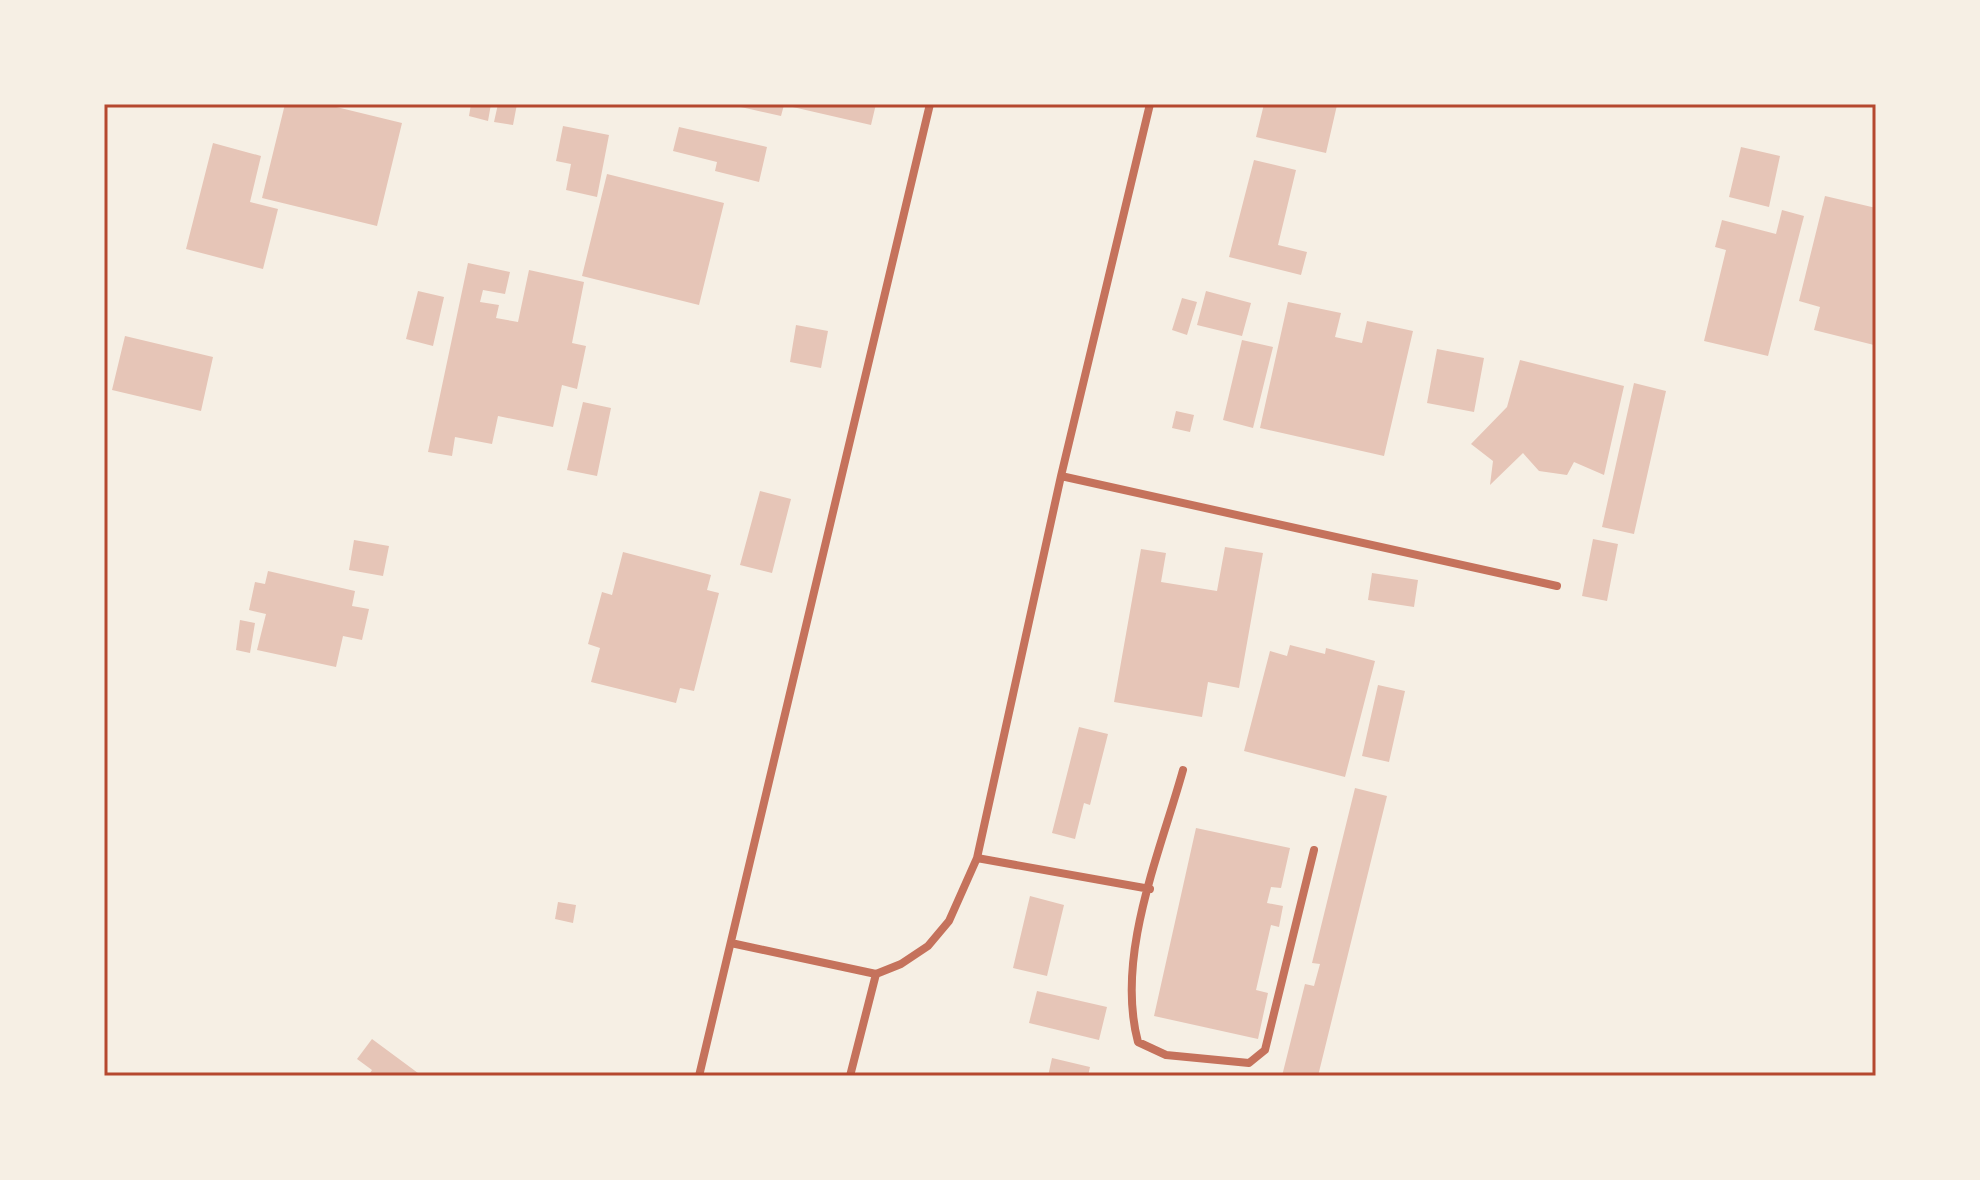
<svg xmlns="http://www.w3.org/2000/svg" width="1980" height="1180" font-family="'Fira Sans Condensed',sans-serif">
<rect width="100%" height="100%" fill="#f6efe4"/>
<path fill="#e6c5b7" d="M285 104H324L402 123 377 226 262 198Z
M471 104H491L488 121 469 116Z
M498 104H517L513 125 494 122Z
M784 104H876L871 125 784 105 781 116 732 105Z
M1264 104 1337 105 1326 153 1256 137Z
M563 126 609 135 597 197 566 190 571 164 556 161Z
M679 127 767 147 759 182 715 171 717 162 673 151Z
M213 143 261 156 250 202 278 209 263 269 186 249Z
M1741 147 1780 156 1769 207 1729 197Z
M1254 160 1296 170 1278 245 1307 252 1301 275 1229 257Z
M607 174 724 203 699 305 582 276Z
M1825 196 1876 208 1874 345 1814 330 1820 307 1799 301Z
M1782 210 1804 216 1768 356 1704 341 1726 250 1715 247 1722 220 1776 234Z
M468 263 510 272 505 294 483 290 480 302 499 305 496 318 518 322 529 270 584 282 572 343 586 346 577 389 562 385 553 427 498 416 492 444 455 437 452 456 428 452Z
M418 291 444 297 433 346 406 339Z
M1206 291 1251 303 1242 336 1197 325Z
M1182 298 1197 302 1187 335 1172 330Z
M1288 302 1341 313 1335 337 1362 343 1367 321 1413 331 1384 456 1260 428Z
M796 325 828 331 821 368 790 362Z
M125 336 213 357 201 411 112 390Z
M1242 340 1273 347 1253 428 1223 420Z
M1437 349 1484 358 1474 412 1427 403Z
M1520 360 1624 386 1604 475 1574 462 1567 475 1539 471 1523 453 1490 485 1493 461 1471 444 1507 407Z
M1634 383 1666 391 1634 534 1602 527Z
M583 402 611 408 597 476 567 470Z
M1176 411 1194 415 1190 432 1172 428Z
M760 491 791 499 772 573 740 565Z
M1593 539 1618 544 1607 601 1582 596Z
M354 540 389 546 383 576 349 570Z
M1225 547 1263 553 1239 688 1208 682 1202 717 1114 702 1141 549 1166 553 1161 582 1217 591Z
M623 552 711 575 707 590 719 593 694 691 680 688 676 703 591 682 600 648 588 644 602 592 612 595Z
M268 571 355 591 352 606 369 609 362 640 343 636 336 667 257 650 266 614 249 610 255 582 265 584Z
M1372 573 1418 580 1414 607 1368 600Z
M240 620 255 623 250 653 236 650Z
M1290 645 1325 654 1326 648 1375 661 1345 777 1244 751 1270 651 1287 656Z
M1378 685 1405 691 1389 762 1362 756Z
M1079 727 1108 734 1090 805 1084 803 1075 839 1052 833Z
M1355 788 1387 796 1318 1076H1282L1305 984 1314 986 1320 964 1312 963Z
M1196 828 1290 848 1281 888 1271 887 1267 903 1283 906 1279 927 1271 925 1256 990 1268 993 1258 1039 1154 1016Z
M1030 896 1064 905 1047 976 1013 968Z
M558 902 576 905 573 923 555 919Z
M1037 991 1107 1007 1099 1040 1029 1023Z
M372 1039 422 1076H368L372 1070 357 1059Z
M1052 1058 1090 1067 1088 1076H1048Z"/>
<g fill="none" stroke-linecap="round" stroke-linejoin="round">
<path stroke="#c5725c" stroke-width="8" d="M1061 476 1557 586
M1183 770C1160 853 1115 956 1138 1042L1166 1055 1249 1063 1265 1050 1314 850
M977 858 1150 889
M731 943 876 974
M876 974 901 964 928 946 949 921 977 858 1061 476 1150 104
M699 1076 930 104
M850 1076 876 974"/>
</g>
<rect width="1980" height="1180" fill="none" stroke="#f6efe4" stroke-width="212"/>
<rect x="106" y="106" width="1768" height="968" fill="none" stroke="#b5482f" stroke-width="3"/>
</svg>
